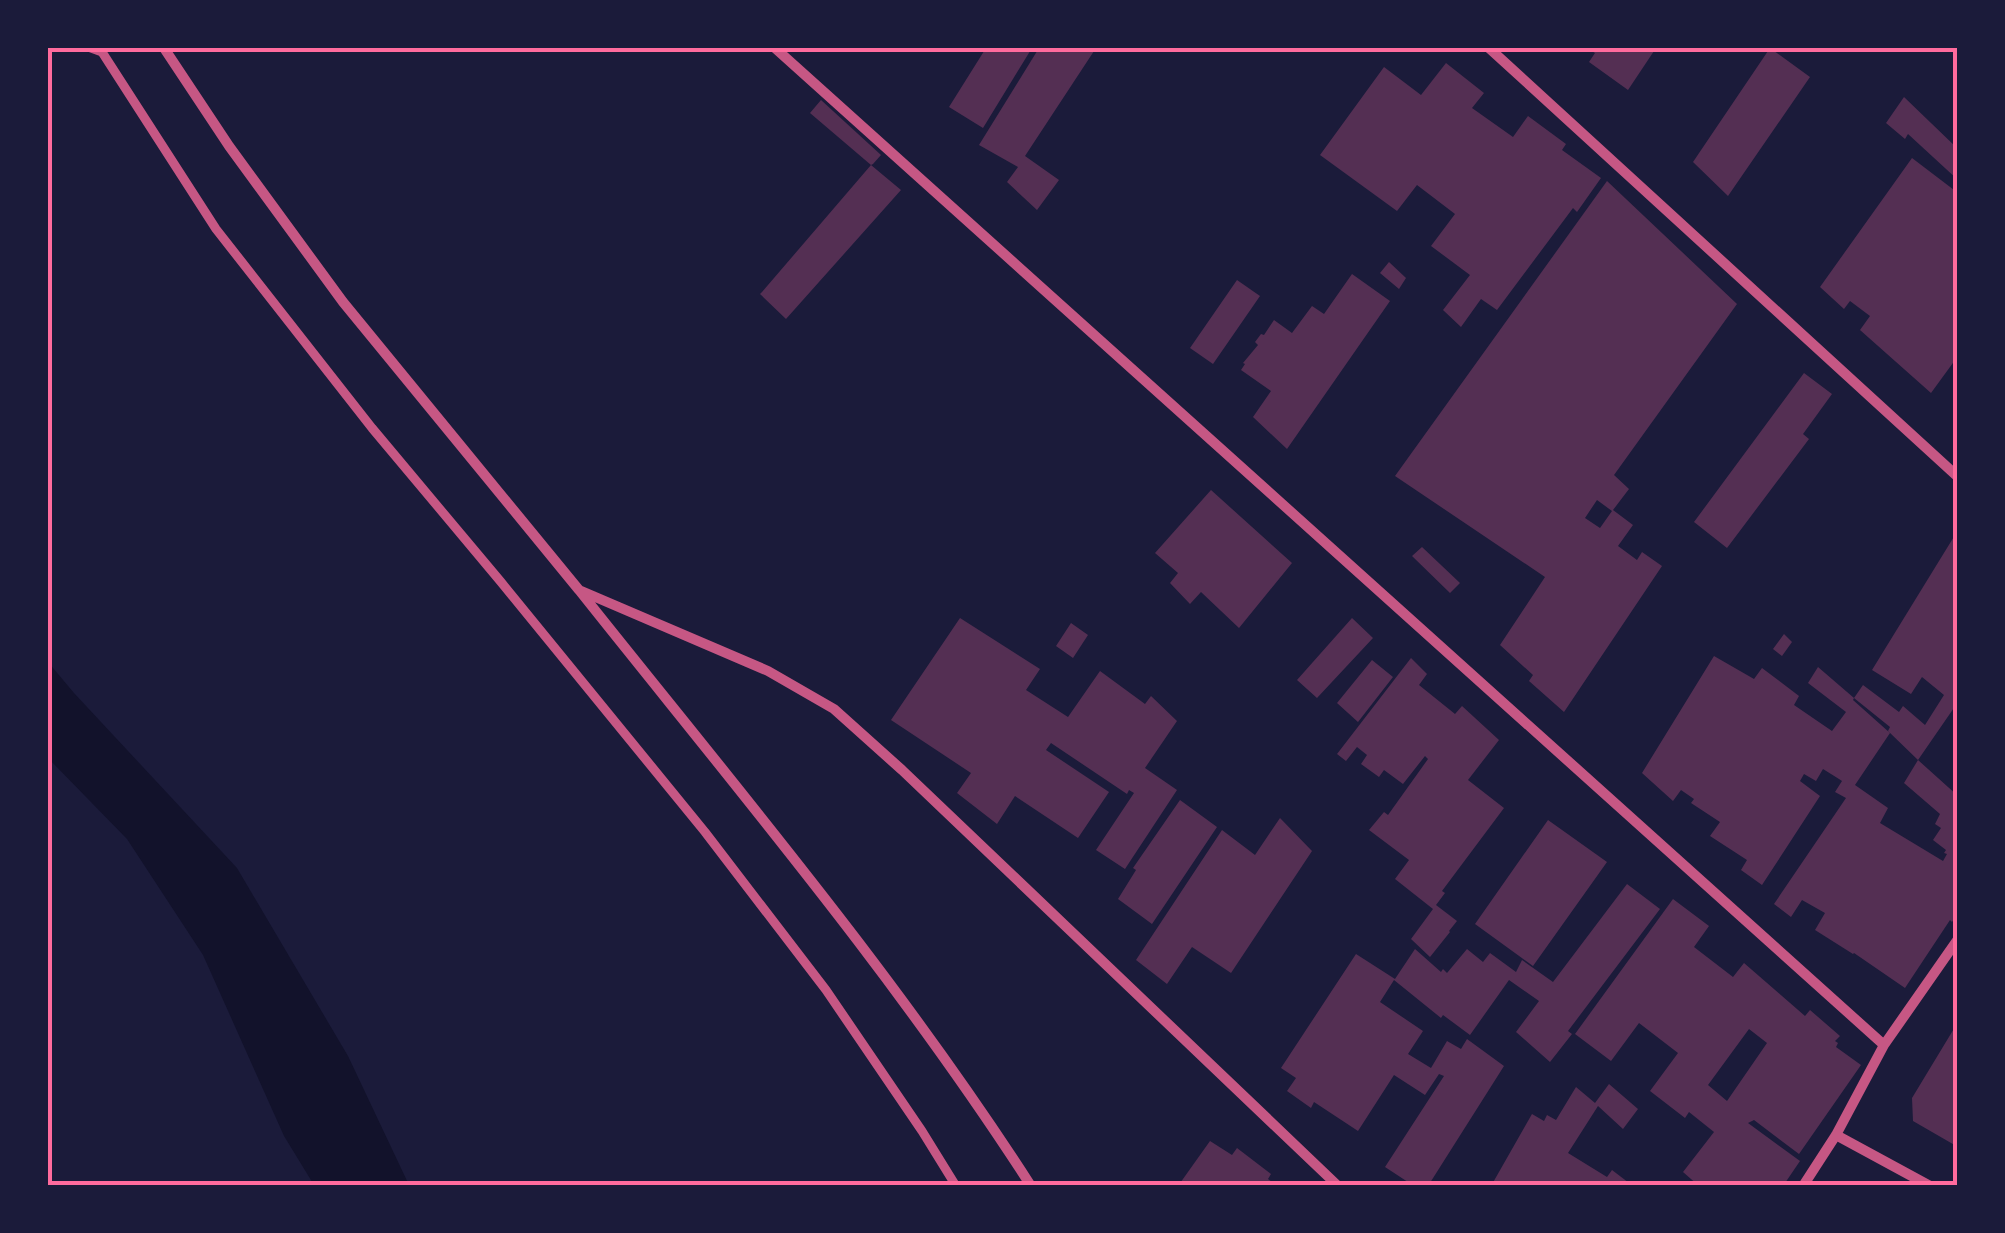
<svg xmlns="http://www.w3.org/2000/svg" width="2005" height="1233" font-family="Cabin,sans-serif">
<rect width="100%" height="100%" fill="#1b1b3a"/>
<path fill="#12122b" d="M48 662 74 693 237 868 348 1056 409 1185H314L284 1136 203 955 127 839 48 758Z"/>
<path fill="#542f53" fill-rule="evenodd" d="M986 48H1032L983 128 949 107Z
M1039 48H1096L1025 156 1059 180 1037 210 1007 182 1018 167 979 145Z
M1587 48H1656L1628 90 1589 62 1595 53Z
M1770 48 1810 77 1728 196 1693 162Z
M1446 63 1484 93 1472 108 1513 137 1528 116 1566 144 1562 150 1601 178 1577 212 1573 208 1497 310 1481 299 1461 327 1443 310 1470 275 1431 246 1455 214 1417 185 1397 211 1320 155 1384 67 1421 95Z
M1904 97 1958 149V180L1908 134 1905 139 1886 123Z
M821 100 881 155 873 164 871 165 810 113Z
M1912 158 1958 193V356L1931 393 1860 330 1870 316 1850 301 1844 309 1820 287Z
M871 165 901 190 786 319 760 294 762 292Z
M1607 181 1737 304 1614 475 1629 489 1613 510 1633 525 1618 546 1637 560 1642 552 1662 566 1564 712 1529 681 1533 675 1500 645 1545 577 1395 476ZM1597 500 1612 511 1600 528 1585 518Z
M1389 262 1406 278 1399 289 1380 273Z
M1352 274 1390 301 1287 449 1253 417 1271 391 1241 370 1245 364 1243 363 1258 345 1255 342 1261 334 1264 335 1274 320 1292 333 1312 306 1324 314Z
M1237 280 1260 296 1213 364 1190 348Z
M1804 373 1832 394 1803 434 1809 439 1727 548 1694 522Z
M1211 490 1292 563 1239 628 1201 592 1190 604 1170 583 1178 573 1155 553Z
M1955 535 1958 536V702L1918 760 1958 796V913L1952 922 1950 920 1905 988 1854 953 1853 954 1815 930 1825 913 1802 900 1791 917 1774 904 1846 798 1835 792 1842 781 1839 779 1823 769 1816 781 1804 774 1800 781 1820 796 1762 885 1741 870 1747 860 1710 836 1720 822 1691 803 1694 799 1681 790 1673 801 1642 773 1714 656 1754 679 1762 668 1799 696 1794 705 1832 731 1846 712 1808 683 1818 667 1854 698 1853 700 1890 733 1855 785 1888 808 1880 823 1943 861 1947 854 1944 853 1946 850 1933 840 1941 828 1935 824 1940 814 1904 783 1918 760 1888 731 1890 727 1854 698 1863 685 1899 712 1903 706 1925 725 1944 695 1922 677 1911 694 1872 670Z
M1422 547 1460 583 1450 593 1412 556Z
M960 618 1040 669 1026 690 1068 717 1100 671 1145 704 1151 696 1177 721 1145 768 1177 790 1125 869 1096 850 1134 793 1129 790 1127 794 1051 743 1046 750 1109 792 1078 838 1015 796 997 824 957 793 971 773 891 720Z
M1352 618 1373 638 1317 698 1297 680Z
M1071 623 1088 635 1073 658 1056 646Z
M1784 634 1792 642 1782 656 1773 649Z
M1411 658 1427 674 1419 685 1455 714 1462 706 1499 740 1468 780 1504 808 1442 891 1445 893 1436 905 1457 921 1449 931 1450 932 1430 957 1411 939 1433 909 1395 879 1409 860 1369 830 1384 812 1388 815 1428 759 1425 756 1403 784 1384 770 1379 777 1361 764 1367 755 1357 747 1346 761 1337 754Z
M1372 660 1393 677 1358 722 1337 703Z
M1180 800 1217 827 1152 924 1118 899 1136 870 1133 868Z
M1280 818 1312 851 1231 973 1192 947 1167 984 1136 960 1222 830 1255 855Z
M1548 820 1607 862 1533 966 1475 924Z
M1627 884 1660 909 1568 1031 1572 1034 1550 1062 1516 1032 1539 1001 1509 980 1470 1035 1443 1015 1441 1018 1394 980 1380 1002 1423 1031 1408 1054 1431 1068 1447 1041 1461 1049 1467 1039 1504 1066 1428 1186H1414L1385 1167 1444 1076 1439 1074 1425 1095 1394 1075 1358 1131 1314 1102 1311 1108 1287 1091 1296 1078 1281 1068 1356 954 1395 979 1415 949 1441 972 1443 969 1447 973 1467 949 1483 962 1490 953 1516 972 1522 960 1553 982Z
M1673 899 1709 926 1694 947 1733 977 1744 963 1805 1016 1810 1010 1840 1036 1835 1041 1838 1043 1836 1047 1861 1065 1799 1154 1754 1120 1748 1123 1800 1161 1783 1186H1699L1683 1172 1714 1132 1689 1112 1685 1118 1650 1091 1678 1053 1639 1023 1611 1061 1575 1034ZM1749 1029 1767 1043 1727 1101 1708 1085Z
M1958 1022V1147L1913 1121 1912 1098Z
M1609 1084 1638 1109 1623 1129 1598 1106 1568 1153 1607 1177 1612 1170 1633 1186H1491L1532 1114 1544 1121 1547 1115 1556 1120 1576 1087 1595 1103Z
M1210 1141 1232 1155 1237 1148 1271 1174 1268 1179 1277 1186H1178Z"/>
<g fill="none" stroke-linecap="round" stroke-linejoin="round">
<path stroke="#c65784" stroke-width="9" d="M91 48 102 52 216 229 372 428 501 582 705 832 826 990 922 1131 956 1186"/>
<path stroke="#c65784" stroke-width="10" d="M164 48 229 146 343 302 579 590 768 671 834 709 902 770 1338 1186
M775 48 1884 1045
M1489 48 1958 477
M579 590C734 785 896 976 1031 1186
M1836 1135 1930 1186
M1803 1186 1836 1135 1884 1045 1958 939"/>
</g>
<rect width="2005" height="1233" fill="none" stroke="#1b1b3a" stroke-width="100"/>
<rect x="50" y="50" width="1905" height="1133" fill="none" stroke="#ff6b9d" stroke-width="4"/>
</svg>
